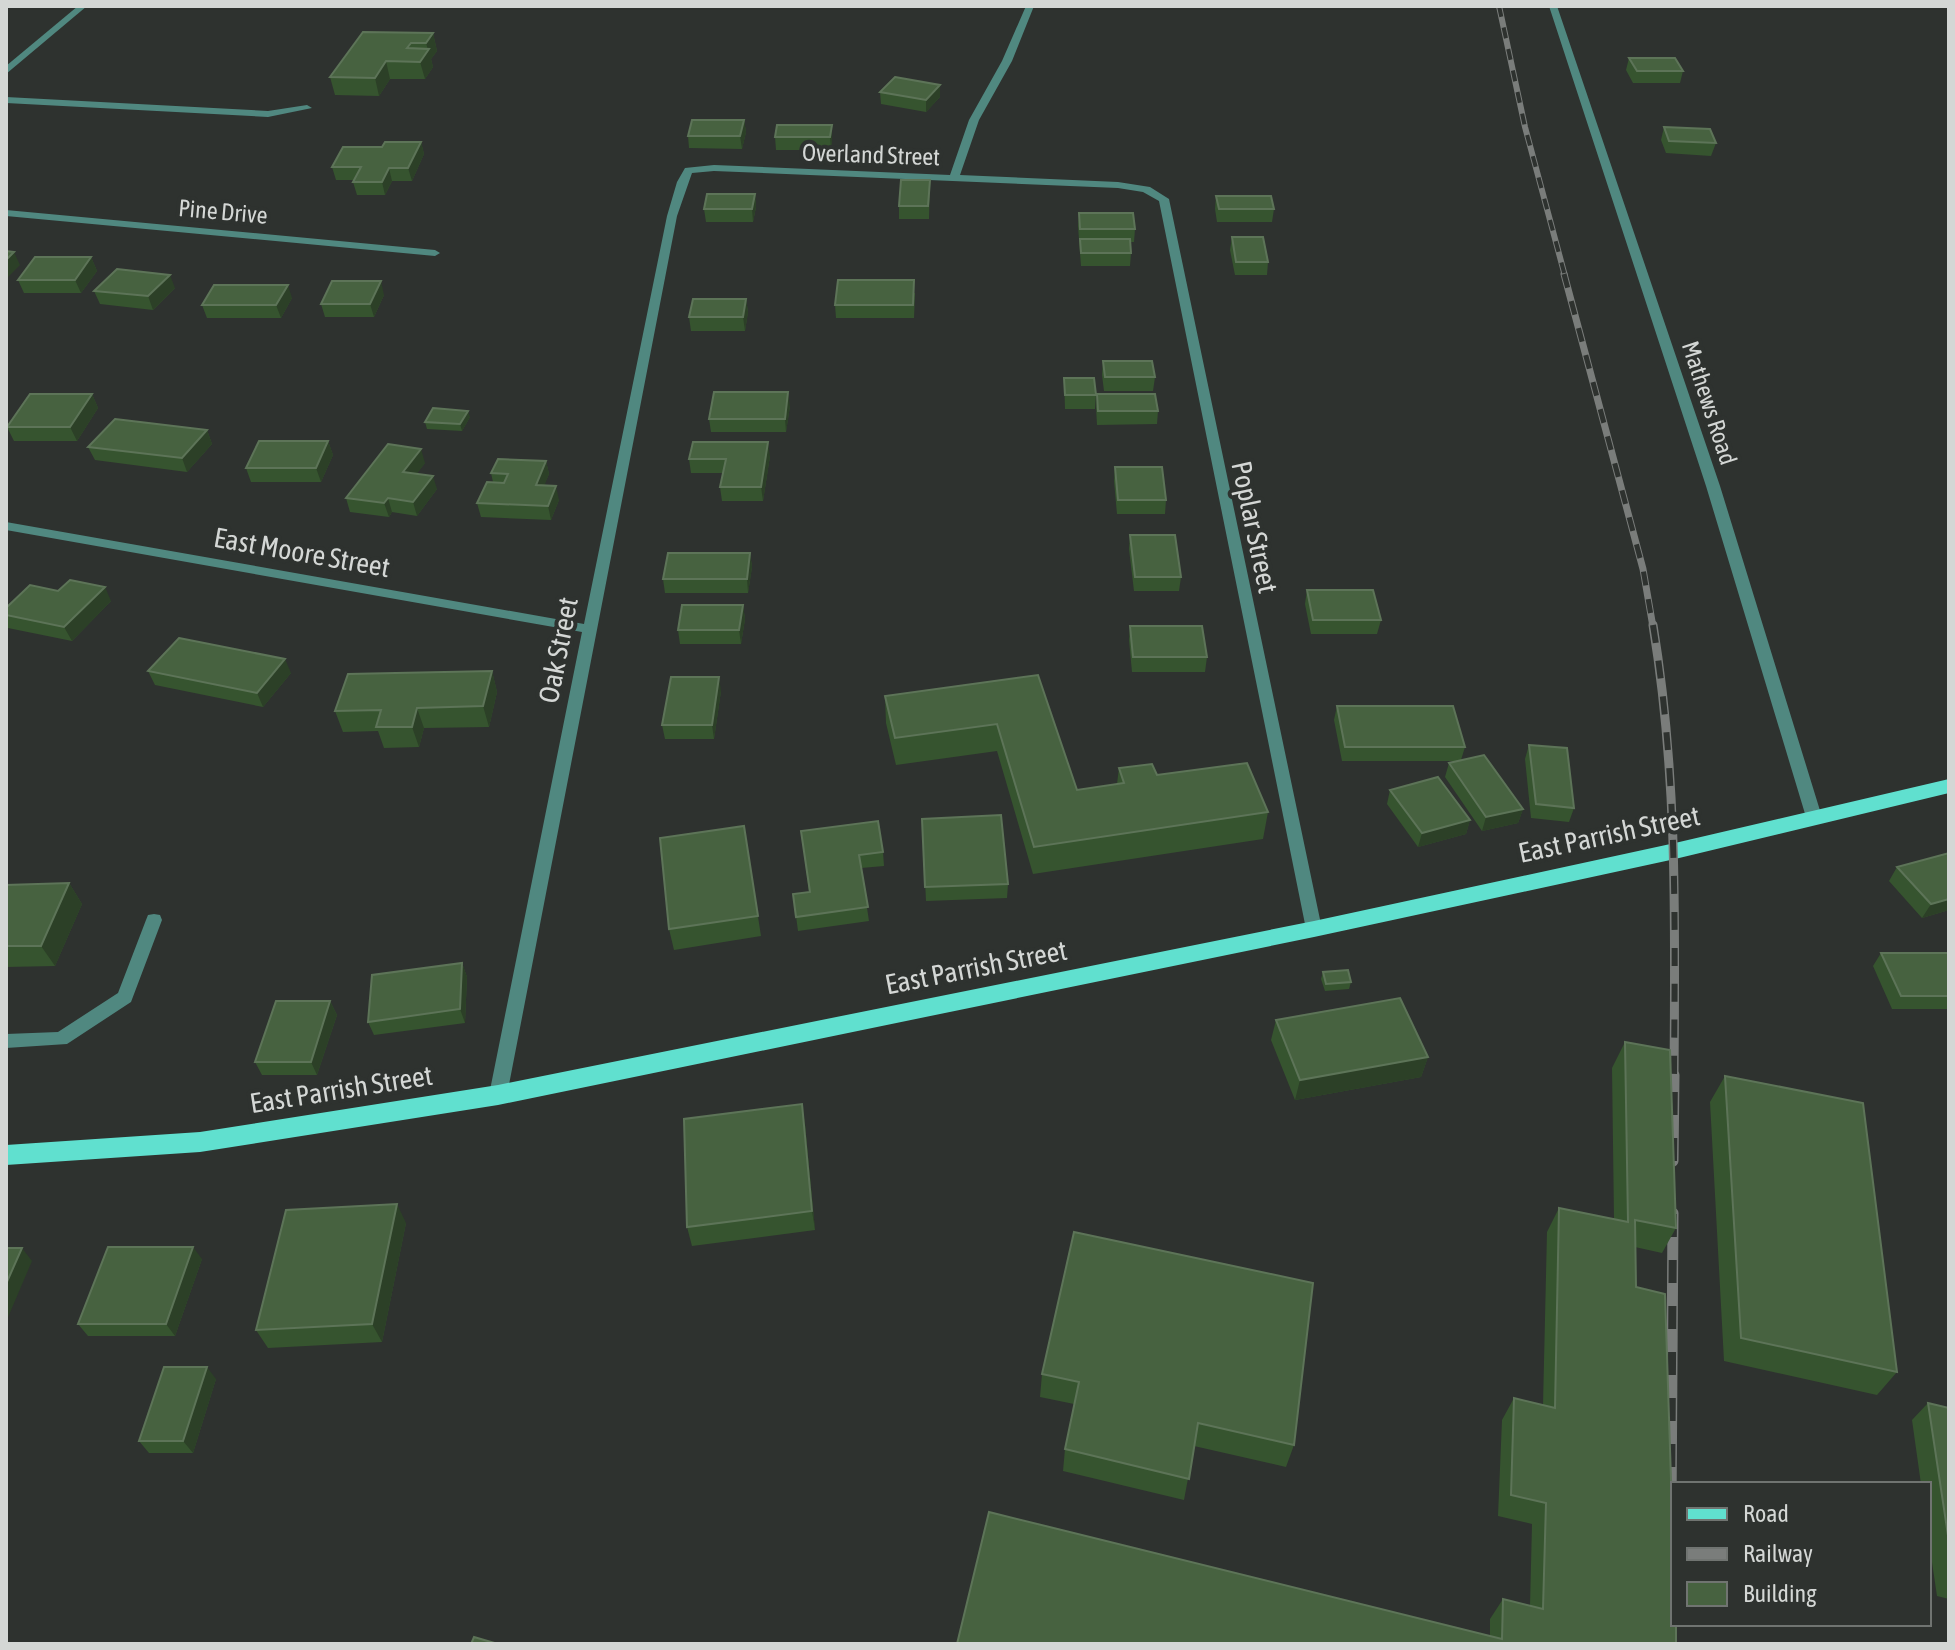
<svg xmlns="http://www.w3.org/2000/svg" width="1955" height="1650" font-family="'Asap Condensed',sans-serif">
<rect width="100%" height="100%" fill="#2e322f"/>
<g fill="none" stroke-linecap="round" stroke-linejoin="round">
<path fill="#508880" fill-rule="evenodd" d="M6 97 268 111 307 105 312 108 268 117 6 103Z
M154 914 160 915 162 920 131 1002 67 1044 6 1048V1034L58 1032 118 993 146 920 148 915Z"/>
<path fill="#508880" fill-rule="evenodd" d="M1026 6H1034L1012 61 979 120 960 175 1118 182 1150 187 1169 199 1322 929 1320 934H1308L1306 929 1159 201 1143 192 1118 188 714 171 692 173 677 216 507 1095 504 1100 498 1103 492 1100 489 1095 582 632 6 530V522L584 624 667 216 677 182 685 168 714 165 950 175 969 120 1002 61Z
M1549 6H1557L1720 486 1822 817 1820 821H1808L1806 817 1706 486Z
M6 210 435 250 440 253 435 256 6 216Z"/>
<path fill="#508880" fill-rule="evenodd" d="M78 6H87L6 74V66Z"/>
<path fill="#60e0cf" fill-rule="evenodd" d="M1949 779V793L1675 859 1314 937 498 1105 200 1152 6 1165V1145L200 1132 498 1085 1314 921 1675 843Z"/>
<g stroke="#7a7d7b" stroke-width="6">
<path id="rail-far3" d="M1499 6 1525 127 1565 276"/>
</g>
<g stroke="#7a7d7b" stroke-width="7">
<path id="rail-far2" d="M1564 274 1643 569 1653 627"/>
</g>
<g stroke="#7a7d7b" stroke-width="9">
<path id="rail-far1" d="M1653 625C1678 778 1675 923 1674 1077"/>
</g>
<g stroke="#7a7d7b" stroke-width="11">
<path id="rail" d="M1673 1161 1674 1075
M1671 1513 1673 1213"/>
</g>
<use href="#rail-far3" stroke="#2e322f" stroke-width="4" stroke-dasharray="11" stroke-linecap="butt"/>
<use href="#rail-far2" stroke="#2e322f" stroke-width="5" stroke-dasharray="14" stroke-linecap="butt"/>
<use href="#rail-far1" stroke="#2e322f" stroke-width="6" stroke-dasharray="18" stroke-linecap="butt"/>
<use href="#rail" stroke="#2e322f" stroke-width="8" stroke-dasharray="23" stroke-linecap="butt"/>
</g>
<path fill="#36542f" d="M433 33 437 51 431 59 433 67 425 79H390L379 96 335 95 330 77Z
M1629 58 1683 71 1680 83H1633L1626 70Z
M880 92 940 97 926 112 881 104Z
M744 120 746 132 742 149 689 148 688 136Z
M1664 127 1716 143 1711 156 1666 153 1661 140Z
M775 137H832L831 150H776Z
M421 142 424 154 412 181H392L385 195H357L353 182 355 180H336L332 167 382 147Z
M930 180 929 219H899V206Z
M755 194 756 207 753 222H706L704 209Z
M1216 196 1274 209 1272 222H1217L1215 209Z
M1079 213 1135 229 1134 242H1130L1131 253 1130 266H1081L1078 226Z
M1232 237 1268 262 1267 275H1235L1230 250Z
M91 257 97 271 81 293H24L18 280Z
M175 288 153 310 100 304 94 291Z
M915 293 914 318H836L835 305Z
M384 295 374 317H325L321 304Z
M292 298 281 318H207L202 305Z
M746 299 748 312 745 331H691L689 317Z
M1103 361 1155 377 1153 391H1104L1102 375Z
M1064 378 1096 395 1095 409H1065Z
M92 394 98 408 77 441H14L7 427Z
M1097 394 1158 411 1157 424 1097 425 1096 407Z
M790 406 786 432H711L709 419Z
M470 417 462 431 427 429 425 422Z
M207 430 212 444 187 472 95 460 88 447Z
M328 441 333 455 321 482H251L246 468Z
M770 456 763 501H722L720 487 723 473H691L689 459Z
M546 461 549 474 544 485 559 500 551 520 481 517 477 503 493 482 491 473Z
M425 463 417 473 437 489 417 516 392 512 389 517 350 512 346 498Z
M1115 467 1166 500 1165 514H1117L1114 481Z
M1130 535 1181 577 1179 591H1134L1129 549Z
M750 553 752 567 748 593H665L663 579Z
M1307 590 1381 620 1377 634H1311L1305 604Z
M111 601 72 641 8 628 6 625V608Z
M743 605 745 619 741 644H680L678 630Z
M1130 626 1207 657 1205 672H1132L1129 640Z
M148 671 291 673 263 707 155 685Z
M492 671 497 692 489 727 424 728 419 747 384 748 378 731 343 732 335 711Z
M1038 675 1077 790 1117 784 1119 768 1268 812 1263 839 1033 874 997 751 896 765 886 723 885 696Z
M721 691 714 739H665L662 725Z
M1337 706 1465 747 1461 760 1523 809 1518 823 1482 831 1445 777 1449 763 1458 761H1342L1334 720Z
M1529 745 1574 808 1569 822 1531 818 1525 759Z
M1390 790 1470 820 1466 834 1418 847 1387 804Z
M922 819 1008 884 1007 898 926 901Z
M744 826 761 936 674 950 669 929Z
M801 831 883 852 884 866 861 868 869 921 798 931 793 894 809 892Z
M1897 867 1949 910 1922 918 1889 881Z
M69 883 82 904 55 966 6 967V885Z
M1881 953H1949V1009H1892L1873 966Z
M462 963 467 977 465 1023 374 1035 368 1022Z
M1323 972 1351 982 1349 989 1325 991 1321 979Z
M330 1001 337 1015 317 1075H262L255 1062Z
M1276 1020 1428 1057 1421 1077 1295 1100 1271 1040Z
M1625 1042 1676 1228 1662 1253 1635 1247 1636 1287 1676 1644H957L1490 1636V1619L1503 1599 1530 1606 1532 1524 1498 1516 1502 1420 1514 1398 1543 1405 1547 1232 1559 1208 1614 1219 1612 1068Z
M1725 1076 1897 1372 1877 1395 1724 1361 1710 1102Z
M805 1124 815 1230 692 1246 687 1227Z
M406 1223 382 1342 268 1348 256 1330Z
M1074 1232 1294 1445 1286 1467 1194 1446 1184 1500 1063 1471 1065 1449 1074 1404 1040 1397 1042 1374Z
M202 1259 175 1336H88L78 1324Z
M216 1379 193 1453H149L139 1441Z
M1928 1403 1949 1408V1599L1937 1596 1929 1542V1484H1921L1912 1420Z"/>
<path fill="#2c4027" d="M433 33 437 51 431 59 433 67 425 79 420 62 428 50 426 43Z
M386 61 390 79 379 96 375 78Z
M940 85V97L926 112V100Z
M744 120 746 132 742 149 740 136Z
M832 125V137L831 150 830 137Z
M421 142 424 154 412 181 408 168Z
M389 168 392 181 385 195 382 182Z
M755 194 756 207 753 222 752 209Z
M14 252 20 265 6 279V260Z
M91 257 97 271 81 293 75 280Z
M170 275 175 288 153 310 148 296Z
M381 281 384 295 374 317 370 304Z
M288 285 292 298 281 318 276 305Z
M746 299 748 312 745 331 743 317Z
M788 392 790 406 786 432 785 419Z
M92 394 98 408 77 441 70 427Z
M468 411 470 417 462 431 460 424Z
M207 430 212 444 187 472 182 458Z
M328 441 333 455 321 482 316 468Z
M768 442 770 456 763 501 761 487Z
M421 449 425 463 408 486 403 472Z
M546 461 549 474 539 499 536 485Z
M433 476 437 489 417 516 413 502Z
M556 486 559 500 551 520 548 506Z
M388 498 392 512 389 517 384 503Z
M750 553 752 567 748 593 747 579Z
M105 587 111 601 72 641 64 627Z
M743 605 745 619 741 644 739 630Z
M285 659 291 673 263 707 257 693Z
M492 671 497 692 489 727 483 706Z
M719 677 721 691 714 739 712 725Z
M417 708 424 728 419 747 412 727Z
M1523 809 1518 823 1482 831 1486 817Z
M1470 820 1466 834 1418 847 1422 833Z
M69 883 82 904 55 966 41 946Z
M1949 899V910L1922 918 1931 904Z
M462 963 467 977 465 1023 460 1009Z
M330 1001 337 1015 317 1075 311 1062Z
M1428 1057 1421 1077 1295 1100 1300 1080Z
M802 1104 805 1124 815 1230 812 1211Z
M397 1204 406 1223 382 1342 372 1324Z
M193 1247 202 1259 175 1336 166 1324Z
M22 1248 32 1261 6 1322V1284Z
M207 1367 216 1379 193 1453 183 1441Z"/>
<path fill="#476240" stroke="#5d7458" stroke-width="2" d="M363 32 433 33 426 43H411L407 48 429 49 420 62 386 61 375 78 330 77Z
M1629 58H1675L1683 71H1637Z
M895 77 940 85 926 100 880 92Z
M692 120H744L740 136H688Z
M777 125H832L830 137H775Z
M1664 127 1710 129 1716 143 1669 141Z
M385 142H421L408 168H389L382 182H353L361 167H332L343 147H382Z
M901 180H930L928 206H899Z
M707 194H755L752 209H704Z
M1216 196H1271L1274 209H1219Z
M1079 213H1133L1135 229H1080Z
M1232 237H1263L1268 262H1236Z
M1080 239H1130L1131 253H1081Z
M6 251 14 252 6 260Z
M35 257H91L75 280H18Z
M117 269 170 275 148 296 94 291Z
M838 280H914L913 305H835Z
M332 281H381L370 304H321Z
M214 285H288L276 305H202Z
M693 299H746L743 317H689Z
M1103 361H1152L1155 377H1105Z
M1064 378H1094L1096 395H1065Z
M714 392H788L785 419H709Z
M30 394H92L70 427H7Z
M1097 394H1155L1158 411H1098Z
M433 408 468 411 460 424 425 422Z
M115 419 207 430 182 458 88 447Z
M259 441H328L316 468H246Z
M693 442H768L761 487H720L726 459H689Z
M388 444 421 449 403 472 433 476 413 502 388 498 384 503 346 498Z
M498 459 546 461 536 485 556 486 548 506 477 503 487 482 504 483 508 474 491 473Z
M1115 467H1162L1166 500H1118Z
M1130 535H1175L1181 577H1135Z
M668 553H750L747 579H663Z
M70 580 105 587 64 627 6 615V608L30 585 58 591Z
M1307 590H1373L1381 620H1313Z
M682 605H743L739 630H678Z
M1130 626H1202L1207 657H1133Z
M179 638 285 659 257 693 148 671Z
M492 671 483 706 417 708 412 727H376L381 710 335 711 348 674Z
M1038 675 1077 790 1124 783 1119 768 1152 764 1157 775 1247 763 1268 812 1034 847 997 724 895 738 885 696Z
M671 677H719L712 725H662Z
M1337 706H1453L1465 747H1345Z
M1529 745 1567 748 1574 808 1536 804Z
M1484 755 1523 809 1486 817 1449 763Z
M1438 777 1470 820 1422 833 1390 790Z
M1001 815 1008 884 925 887 922 819Z
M878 821 883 852 859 855 868 907 796 917 793 894 810 892 801 831Z
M744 826 758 916 669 929 660 838Z
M1949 853V899L1931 904 1897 867Z
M69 883 41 946H6V885Z
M1881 953H1949V996H1901Z
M462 963 460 1009 368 1022 372 975Z
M1348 970 1351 982 1326 984 1323 972Z
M1400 998 1428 1057 1300 1080 1276 1020Z
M276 1001H330L311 1062H255Z
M1625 1042 1670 1050 1676 1228 1635 1220 1636 1287 1665 1294 1673 1541V1624H1676V1644H957L989 1512 1502 1639 1503 1599 1543 1609 1546 1503 1511 1495 1514 1398 1555 1408 1559 1208 1628 1222Z
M1725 1076 1863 1103 1897 1372 1741 1338Z
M802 1104 812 1211 687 1227 684 1119Z
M397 1204 372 1324 256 1330 286 1210Z
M1074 1232 1313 1283 1294 1445 1198 1423 1189 1479 1065 1449 1079 1382 1042 1374Z
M108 1247H193L166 1324H78Z
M6 1248H22L6 1284Z
M164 1367H207L183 1441H139Z
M1928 1403 1949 1408V1542Z
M474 1637 498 1644H471Z"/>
<g text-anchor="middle" stroke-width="8" stroke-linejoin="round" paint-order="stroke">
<g font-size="24" fill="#d4d7d5" stroke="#2e322f">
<text transform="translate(871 155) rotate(2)" y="8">Overland Street</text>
<text transform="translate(223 212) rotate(5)" y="8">Pine Drive</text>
<text transform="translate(1709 403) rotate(72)" y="8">Mathews Road</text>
</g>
<g font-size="28" fill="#d4d7d5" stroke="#2e322f">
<text transform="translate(1255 527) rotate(78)" y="10">Poplar Street</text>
<text transform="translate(302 552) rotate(10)" y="10">East Moore Street</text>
<text transform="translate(558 650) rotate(-79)" y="10">Oak Street</text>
<text transform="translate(1609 834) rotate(-12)" y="10">East Parrish Street</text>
<text transform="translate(976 967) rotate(-11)" y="10">East Parrish Street</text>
<text transform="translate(341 1089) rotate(-9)" y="10">East Parrish Street</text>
</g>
</g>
<rect width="1955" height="1650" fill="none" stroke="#d4d7d5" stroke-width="16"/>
<rect x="1671" y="1482" width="260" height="144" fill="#2e322f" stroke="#707471" stroke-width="2"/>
<rect x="1687" y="1508" width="40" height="12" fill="#60e0cf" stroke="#707471" stroke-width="2"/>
<text x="1743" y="1522" font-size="24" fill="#d4d7d5">Road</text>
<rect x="1687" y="1548" width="40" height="12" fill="#7a7d7b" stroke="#707471" stroke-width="2"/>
<text x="1743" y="1562" font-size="24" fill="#d4d7d5">Railway</text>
<rect x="1687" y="1582" width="40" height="24" fill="#476240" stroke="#707471" stroke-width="2"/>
<text x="1743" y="1602" font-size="24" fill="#d4d7d5">Building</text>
</svg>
